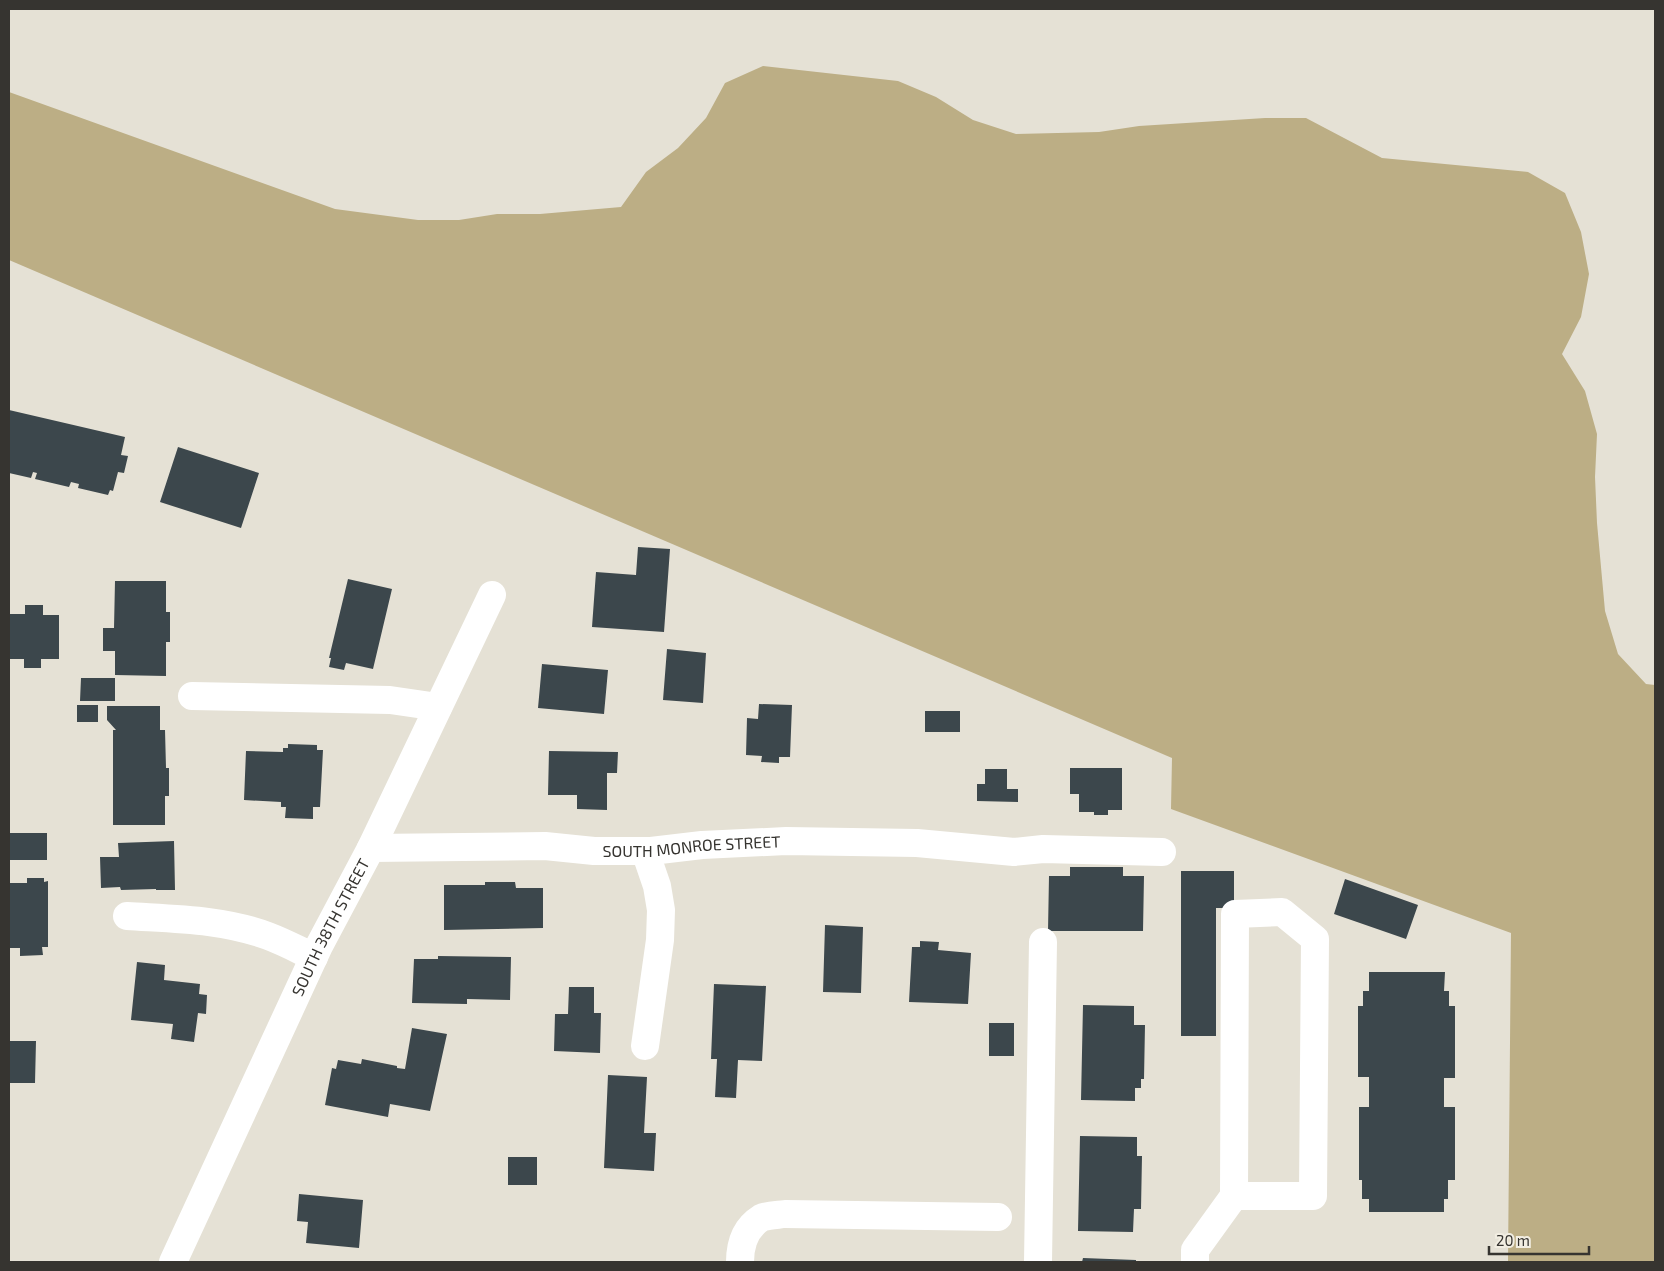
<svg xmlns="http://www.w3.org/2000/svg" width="1664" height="1271" font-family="'Exo 2',sans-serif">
<rect width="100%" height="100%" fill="#e5e1d5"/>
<path fill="#bcae85" d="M763 66 898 81 936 97 973 120 1016 134 1099 132 1139 126 1265 118H1306L1382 158 1528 172 1565 193 1581 232 1589 274 1581 317 1562 354 1585 391 1597 434 1595 477 1597 523 1605 611 1618 654 1646 684 1655 685V1262H1508L1511 933 1171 809 1172 758 9 260V92L335 209 418 220H459L497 214H540L621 207 646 172 678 148 706 118 725 83Z"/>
<path fill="#3c474c" d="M9 410 125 437 121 455 128 456 124 473 118 472 113 491 110 490 108 495 78 488 79 484 71 482 69 487 35 479 37 473 33 472 31 478 9 473Z
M178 447 259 473 241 528 160 502Z
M638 547 670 549 664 632 592 627 596 572 636 575Z
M348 579 392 589 373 669 346 663 344 670 329 667 331 658H329Z
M115 581H166V612H170V642H166V676L115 675V651H103V628H114Z
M25 605H43V615H59V659H41V668H24V659H9V614H25Z
M667 649 706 653 703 703 663 700Z
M542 664 608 670 604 714 538 708Z
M81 678H115V701H80Z
M759 704 792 705 790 757H779V763L761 762 762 756 746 755 747 718 758 719Z
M77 705H98V722H77Z
M107 706H160V730H165L166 768H169V796H165V825H113V730H116L107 720Z
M925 711H960V732H925Z
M288 744 317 745V750H323L320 807H313V819L285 818 286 807H281V802L244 800 246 751 283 752V748H288Z
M549 751 618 752 617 773H607V810L577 809V795H548Z
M1070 768H1122V810H1108V815H1094V812H1079V794H1070Z
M985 769H1007V789H1018V802L977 801V784H985Z
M9 833H47V860H9Z
M174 841 175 890H156V889L121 890 120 887 101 888 100 857H119L118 843Z
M1070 867H1123V876H1144L1143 931H1048L1049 876H1070Z
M1181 871H1234V908H1216V1036H1181Z
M27 878H44V882L48 881V947H42L43 955 20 956V948H9V883H27Z
M1345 879 1418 905 1406 939 1334 914Z
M485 882H515L516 888H543V928L444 930V885H485Z
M825 925 863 927 861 993 823 992Z
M920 941 939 942 938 950 971 953 968 1004 909 1002 912 947H920Z
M438 956 511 957 510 1000 467 999V1004L412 1003 414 959H438Z
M137 962 165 965 164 980 200 984 199 994 207 995 206 1014 198 1013 194 1042 171 1039 173 1024 131 1020Z
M1369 972H1445L1444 991H1449V1006H1455V1078H1444V1107H1455V1180H1448V1199H1444V1212H1369V1199H1362V1180H1359V1107H1369V1077H1358V1006H1363V991H1369Z
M714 984 766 986 762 1061 738 1060 736 1098 715 1097 717 1059H711Z
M569 987H594V1013H601L600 1053 554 1051 555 1014H568Z
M1083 1005 1134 1006V1025H1145L1144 1079H1141V1088H1135V1101L1081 1100Z
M989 1023H1014V1056H989Z
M412 1028 447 1034 430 1111 390 1104 388 1117 325 1105 332 1068 336 1069 338 1060 361 1064 362 1059 397 1066V1068L405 1069Z
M9 1041H36L35 1083H9Z
M608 1075 647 1077 644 1133H656L654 1171 604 1168Z
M1080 1136 1137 1137V1156H1142L1141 1209H1134L1133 1232 1078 1231Z
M508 1157H537V1185H508Z
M299 1194 363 1200 359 1248 306 1243 308 1222 297 1221Z
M1083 1258 1136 1260V1262H1082Z"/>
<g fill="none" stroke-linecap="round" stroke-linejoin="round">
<g stroke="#fff" stroke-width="28">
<path d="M192 696 390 700 438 707"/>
<path id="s1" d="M371 848 545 846 594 851H651L702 845 786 841 917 843 1014 852 1043 849 1162 852"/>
<path d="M127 916C174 919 223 919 268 936 284 942 299 950 314 957"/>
<path d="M645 1046 660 940 661 910 657 886 645 851"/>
<path id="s2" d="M173 1262 319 946 371 848 492 595"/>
<path d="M740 1262C740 1244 745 1228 761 1218 767 1215 778 1215 785 1214L998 1217"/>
<path d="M1038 1262 1043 942"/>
<path d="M1195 1262V1250L1234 1196 1235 914 1282 912 1315 939 1313 1196H1234"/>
</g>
</g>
<g text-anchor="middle" stroke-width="5" stroke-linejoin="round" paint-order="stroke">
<g font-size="16" fill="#363430" stroke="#f2eee2">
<text dy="6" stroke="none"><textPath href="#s1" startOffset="321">SOUTH MONROE STREET</textPath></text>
<text dy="6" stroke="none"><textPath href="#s2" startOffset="370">SOUTH 38TH STREET</textPath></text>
</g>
</g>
<rect width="1664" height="1271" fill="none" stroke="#363430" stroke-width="20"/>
<path d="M1489 1246v8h100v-8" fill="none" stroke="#363430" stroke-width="2.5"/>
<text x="1496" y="1246" font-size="15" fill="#363430" stroke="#f2eee2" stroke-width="4" paint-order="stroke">20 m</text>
</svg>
